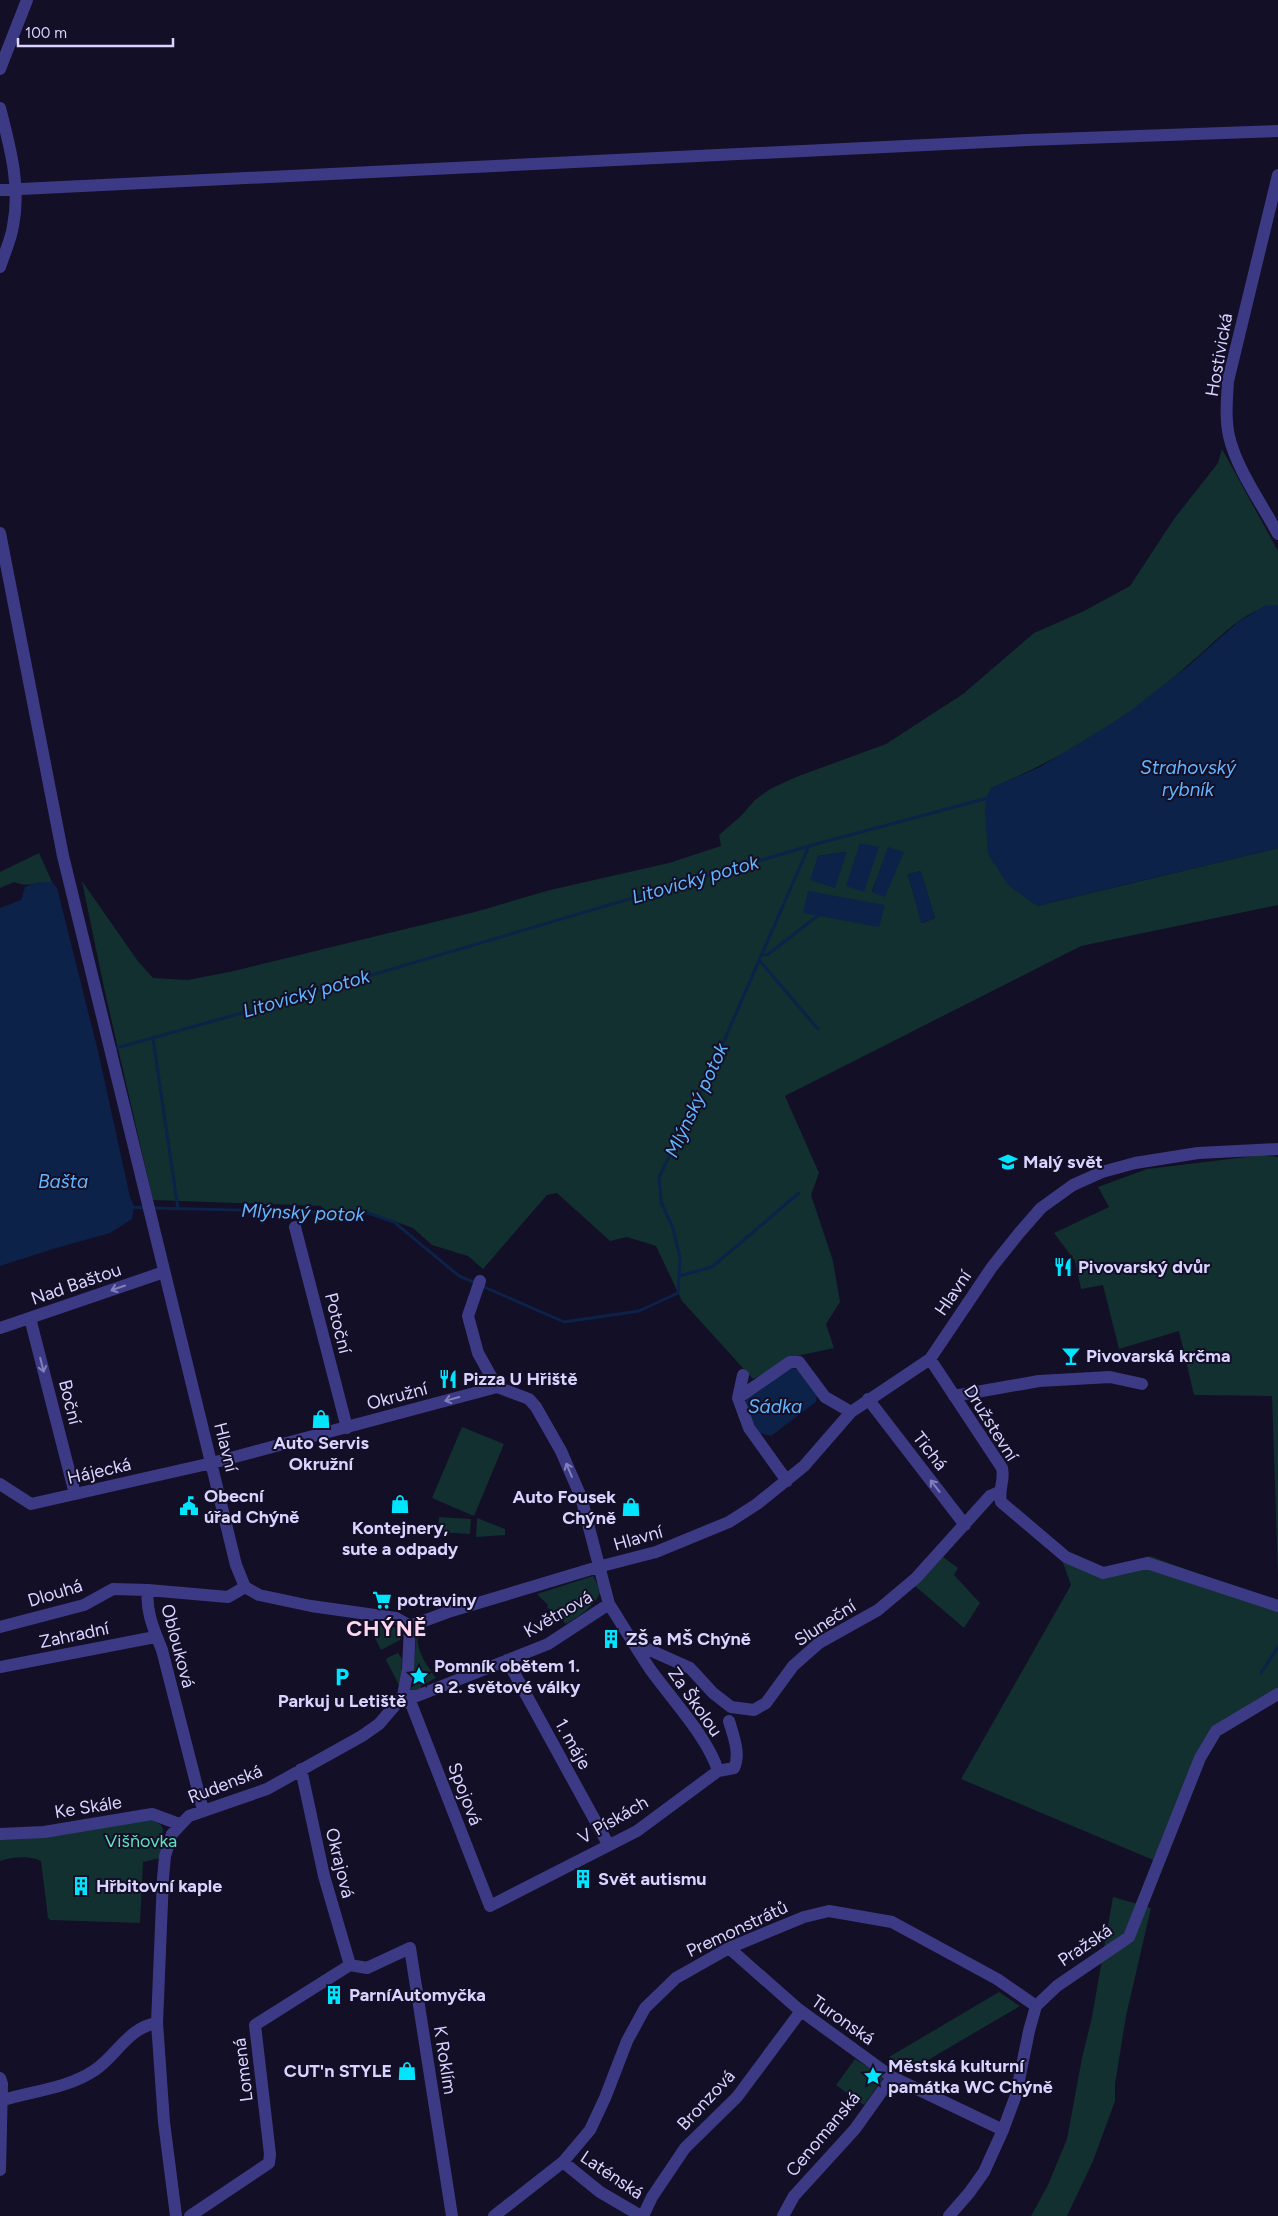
<svg xmlns="http://www.w3.org/2000/svg" width="1278" height="2216" font-family="Figtree,sans-serif">
<rect width="100%" height="100%" fill="#130f26"/>
<path fill="#12302f" fill-rule="evenodd" d="M1222 449 1278 551V605C1243 608 1214 644 1188 665 1167 683 1145 702 1122 717 1081 745 1037 769 991 788L1037 906 1278 848V905L1081 946 785 1096 819 1173 811 1195 833 1261 840 1302 826 1324 834 1348 797 1356 753 1379 682 1301 656 1246 627 1237 610 1241 557 1193 547 1195 483 1269 468 1256 432 1245 413 1228 371 1213 338 1221H323L322 1206 153 1200 104 988 82 881 137 960 153 978 188 980 234 971 475 912 550 890 669 863 721 846 719 835 741 816 755 800 770 789 796 777 886 744 963 694 1034 633 1084 611 1130 586 1174 519 1218 463ZM889 847 885 896 872 891ZM846 852 835 887 811 880 818 856ZM920 871 935 918 922 923 908 875Z
M39 853 52 882C37 882 28 888 14 882L0 888V872Z
M1263 1155 1278 1157V1575L1272 1396 1194 1395 1179 1331 1119 1349 1103 1285 1081 1289 1075 1261 1054 1233 1109 1207 1098 1187 1147 1169Z
M462 1427 504 1444 474 1516 432 1498Z
M439 1517 471 1519 470 1534 438 1532Z
M477 1518 505 1529V1535L476 1537Z
M1057 1546 1102 1571 1150 1556 1278 1603V1694L1216 1731 1158 1862 961 1779 1071 1585Z
M943 1557 958 1568 954 1575 980 1603 964 1628 915 1586Z
M593 1576 601 1591C593 1608 581 1615 566 1624L547 1607 548 1605 537 1594Z
M387 1623 394 1627 401 1635 400 1640 381 1650 370 1628Z
M417 1632C420 1637 417 1639 418 1644 420 1656 429 1669 436 1678L421 1686V1691H411Z
M398 1653 402 1659 400 1687 386 1660 387 1658Z
M152 1820 161 1825 163 1829 160 1858 143 1862 140 1923 50 1920 48 1918 41 1861C30 1855 12 1857 0 1861V1838Z
M1113 1897 1151 1908 1126 2016 1115 2084V2101L1093 2161 1067 2216H1031L1048 2185 1067 2139 1082 2058 1092 2017Z
M999 1992 1020 2006 911 2070 889 2057Z
M855 2059 884 2077 864 2105 836 2085Z"/>
<path fill="#0c2248" d="M1278 605V848L1037 906 1008 885 988 854 985 813 986 798 991 788 1040 767 1122 717 1187 667 1238 622 1264 606Z
M860 843 879 847 864 892 846 886Z
M888 847 904 852 885 897 872 892Z
M847 852 835 888 810 880 818 856Z
M921 871 935 918 921 923 908 874Z
M39 882H52L57 888 98 1051 130 1197 134 1206 132 1219 110 1233 53 1249 0 1266V908L21 900 25 887Z
M808 891 885 905 879 927 803 913Z
M792 1368 800 1370 817 1395 816 1402 771 1436 759 1433 746 1413 745 1403 749 1396Z"/>
<g fill="none" stroke-linecap="round" stroke-linejoin="round">
<path stroke="#0c2248" stroke-width="3" d="M763 954 767 955 820 914
M760 961 818 1029
M153 1038 178 1209
M116 1048 253 1010 809 846 988 798
M130 1207 147 1208
M153 1208 368 1213 394 1222 459 1276 476 1283
M679 1276 712 1267 799 1193
M482 1286 564 1322 639 1311 678 1293 680 1258 673 1228 661 1202 659 1177 710 1073 809 846
M1261 1673 1278 1647"/>
<path stroke="#3d3a85" stroke-width="12" d="M0 69 27 0
M0 108C10 147 21 186 13 226 11 240 4 254 0 267
M1278 175 1228 381C1227 399 1225 418 1229 436 1236 468 1262 504 1278 534
M0 190 1027 140 1278 131
M0 533 63 856 236 1565 245 1587 259 1595 311 1606 396 1618 410 1626
M295 1227 347 1428
M480 1281 468 1316 478 1353 497 1387
M30 1318 75 1494
M0 1328 164 1272
M930 1359 1002 1468C1005 1481 998 1489 1001 1502L1066 1557 1103 1573 1147 1563 1278 1606
M743 1375 738 1398 749 1428 787 1481
M954 1396 1039 1381 1110 1377 1142 1384
M738 1398 790 1362H799L825 1397 851 1412
M868 1399 965 1525
M0 1484 31 1504 212 1463 497 1387 529 1399 536 1407 561 1451 581 1497 609 1604 548 1644 417 1696H403
M609 1604C623 1626 636 1648 650 1669 670 1697 709 1739 718 1771
M410 1626 448 1612 598 1567 656 1552 729 1522 757 1504 804 1466 851 1412 930 1359 992 1267 1020 1232 1041 1208 1073 1185 1102 1172 1135 1163 1198 1153 1278 1149
M0 1627 84 1605 113 1589 148 1590
M634 1643 690 1668 713 1693 731 1707 754 1710 766 1703 793 1666 819 1643 878 1610 916 1578 990 1496 999 1492
M507 1660 608 1844
M0 1667 155 1637
M403 1696 412 1706 490 1906 637 1831 718 1771 734 1768C741 1754 733 1735 729 1721
M301 1769 324 1876 350 1965
M203 1810 162 1650C155 1632 145 1611 148 1590L228 1597 245 1587
M0 1834 44 1832 152 1814 179 1824
M729 1948 797 2008 892 2077 1003 2130
M0 2078 2 2084 0 2170
M0 2101C31 2091 67 2089 95 2070 116 2056 129 2027 157 2023
M563 2162 600 2192 641 2216
M176 2216 164 2122 157 2023 163 1878 165 1856 172 1834 189 1816 267 1789 362 1736 379 1724 403 1696 408 1668 410 1626
M190 2216 269 2163 270 2154 255 2025 350 1965 367 1968 410 1948 452 2216
M494 2216 563 2162 590 2130 605 2098 627 2041 645 2008 676 1978 729 1948 804 1917 829 1911 892 1922 997 1979 1036 2006
M643 2216 652 2197 685 2148 737 2097 801 2011
M783 2216 794 2196 855 2129 892 2077
M949 2216 969 2193 984 2172 1003 2130 1016 2095 1029 2031 1036 2006 1057 1986 1129 1937 1200 1758 1216 1731 1278 1694"/>
</g>
<defs><path id="oneway-shaft" d="M-6 0H5M1.5-3L5.5 0L1.5 3" fill="none" stroke-width="1.6" stroke-linecap="round" stroke-linejoin="round" transform="scale(1.25)"/></defs>
<g stroke="#837fbc">
<use href="#oneway-shaft" transform="translate(118 1288) rotate(161)"/>
<use href="#oneway-shaft" transform="translate(42 1365) rotate(76)"/>
<use href="#oneway-shaft" transform="translate(452 1399) rotate(165)"/>
<use href="#oneway-shaft" transform="translate(569 1470) rotate(-113)"/>
<use href="#oneway-shaft" transform="translate(935 1486) rotate(-128)"/>
</g>
<defs>
<g id="school-bare" transform="scale(1.5)"><path d="M0-5L7-2L0 1L-7-2ZM-4 1L0 2.5L4 1V4Q0 6-4 4Z" fill="#00e5ff" stroke="#130f26" stroke-width="2.5" paint-order="stroke"/></g>
<g id="restaurant-bare" transform="scale(1.5)"><path d="M-5-6h1v4h1v-4h1v4h1v-4h1v5L-1.5 .5V6h-2V.5L-5-1ZM5-6V6H3V1.5H1.5Q1.5-4 5-6Z" fill="#00e5ff" stroke="#130f26" stroke-width="2.5" paint-order="stroke"/></g>
<g id="bar-bare" transform="scale(1.5)"><path d="M-6-5H6L.8 .8V4.5H3.5V6h-7V4.5H-.8V.8Z" fill="#00e5ff" stroke="#130f26" stroke-width="2.5" paint-order="stroke"/></g>
<g id="shop-bare" transform="scale(1.5)"><path d="M-5-2.5h2.3a2.7 3.5 0 0 1 5.4 0H5L5.5 6h-11ZM-1.5-2.5h3a1.5 2.3 0 0 0-3 0Z" fill="#00e5ff" stroke="#130f26" stroke-width="2.5" paint-order="stroke"/></g>
<g id="civic-bare" transform="scale(1.5)"><path d="M-.6-6.5H3V-4.5H.6V-3L4-1V1h2V6H-6V1h2V-1L-.6-3ZM-1.2 2.5V6h2.4V2.5Z" fill="#00e5ff" stroke="#130f26" stroke-width="2.5" paint-order="stroke"/></g>
<g id="supermarket-bare" transform="scale(1.5)"><path d="M-6-5.5h2.5l.6 2H6L4.5 2H-2.5L-4.4-4H-6ZM-1.5 3.2a1.3 1.3 0 1 0 .1 0ZM3 3.2a1.3 1.3 0 1 0 .1 0Z" fill="#00e5ff" stroke="#130f26" stroke-width="2.5" paint-order="stroke"/></g>
<g id="building-bare" transform="scale(1.5)"><path d="M-4-6H4V6H1V3H-1V6H-4ZM-2.5-4.3h1.7v1.8h-1.7ZM.8-4.3h1.7v1.8H.8ZM-2.5-1h1.7V.8h-1.7ZM.8-1h1.7V.8H.8Z" fill="#00e5ff" stroke="#130f26" stroke-width="2.5" paint-order="stroke"/></g>
<g id="sight-bare" transform="scale(1.5)"><path d="M0-6L1.8-2.2L6-1.7L2.9 1.2L3.7 5.4L0 3.3L-3.7 5.4L-2.9 1.2L-6-1.7L-1.8-2.2Z" fill="#00e5ff" stroke="#130f26" stroke-width="2.5" paint-order="stroke"/></g>
<g id="parking-bare" transform="scale(1.5)"><path d="M-3.5-5.5H1a3.5 3.5 0 0 1 0 7H-1V5.5H-3.5ZM-1-3.4V-.6H.8a1.4 1.4 0 0 0 0-2.8Z" fill="#00e5ff" stroke="#130f26" stroke-width="2.5" paint-order="stroke"/></g>
</defs>
<g fill-rule="evenodd">
<use href="#school-bare" x="1008" y="1162"/>
<use href="#restaurant-bare" x="1063" y="1267"/>
<use href="#bar-bare" x="1071" y="1356"/>
<use href="#restaurant-bare" x="448" y="1379"/>
<use href="#shop-bare" x="321" y="1419"/>
<use href="#shop-bare" x="400" y="1504"/>
<use href="#civic-bare" x="189" y="1506"/>
<use href="#shop-bare" x="631" y="1507"/>
<use href="#supermarket-bare" x="382" y="1600"/>
<use href="#building-bare" x="611" y="1639"/>
<use href="#sight-bare" x="419" y="1676"/>
<use href="#parking-bare" x="342" y="1677"/>
<use href="#building-bare" x="583" y="1879"/>
<use href="#building-bare" x="81" y="1886"/>
<use href="#building-bare" x="334" y="1995"/>
<use href="#shop-bare" x="407" y="2071"/>
<use href="#sight-bare" x="873" y="2076"/>
</g>
<g text-anchor="middle" stroke-width="4" stroke-linejoin="round" paint-order="stroke">
<g font-size="18" fill="#d9d4ff" stroke="#130f26">
<text transform="translate(1219 355) rotate(-80)" y="6">Hostivická</text>
<text transform="translate(76 1284) rotate(-19)" y="6">Nad Baštou</text>
<text transform="translate(953 1293) rotate(-56)" y="6">Hlavní</text>
<text transform="translate(338 1323) rotate(76)" y="6">Potoční</text>
<text transform="translate(397 1396) rotate(-15)" y="6">Okružní</text>
<text transform="translate(70 1402) rotate(76)" y="6">Boční</text>
<text transform="translate(991 1423) rotate(58)" y="6">Družstevní</text>
<text transform="translate(226 1447) rotate(76)" y="6">Hlavní</text>
<text transform="translate(930 1451) rotate(52)" y="6">Tichá</text>
<text transform="translate(99 1471) rotate(-13)" y="6">Hájecká</text>
<text transform="translate(638 1538) rotate(-16)" y="6">Hlavní</text>
<text transform="translate(55 1593) rotate(-17)" y="6">Dlouhá</text>
<text transform="translate(558 1614) rotate(-30)" y="6">Květnová</text>
<text transform="translate(825 1623) rotate(-33)" y="6">Sluneční</text>
<text transform="translate(74 1635) rotate(-12)" y="6">Zahradní</text>
<text transform="translate(178 1646) rotate(75)" y="6">Oblouková</text>
<text transform="translate(695 1702) rotate(55)" y="6">Za Školou</text>
<text transform="translate(573 1744) rotate(61)" y="6">1. máje</text>
<text transform="translate(225 1784) rotate(-21)" y="6">Rudenská</text>
<text transform="translate(465 1794) rotate(69)" y="6">Spojová</text>
<text transform="translate(88 1807) rotate(-9)" y="6">Ke Skále</text>
<text transform="translate(613 1820) rotate(-30)" y="6">V Pískách</text>
<text transform="translate(340 1863) rotate(76)" y="6">Okrajová</text>
<text transform="translate(737 1929) rotate(-25)" y="6">Premonstrátů</text>
<text transform="translate(1085 1945) rotate(-34)" y="6">Pražská</text>
<text transform="translate(843 2020) rotate(35)" y="6">Turonská</text>
<text transform="translate(445 2060) rotate(81)" y="6">K Roklím</text>
<text transform="translate(243 2070) rotate(-97)" y="6">Lomená</text>
<text transform="translate(706 2100) rotate(-47)" y="6">Bronzová</text>
<text transform="translate(823 2134) rotate(-50)" y="6">Cenomanská</text>
<text transform="translate(612 2175) rotate(34)" y="6">Laténská</text>
</g>
<g font-size="18" font-weight="bold" fill="#d9d4ff" stroke="#130f26" text-anchor="start">
<text x="1023" y="1168">Malý svět</text>
<text x="1078" y="1273">Pivovarský dvůr</text>
<text x="1086" y="1362">Pivovarská krčma</text>
<text x="463" y="1385">Pizza U Hřiště</text>
<text x="321" y="1449" text-anchor="middle">Auto Servis<tspan x="321" dy="21">Okružní</tspan></text>
<text x="204" y="1502">Obecní<tspan x="204" dy="21">úřad Chýně</tspan></text>
<text x="616" y="1503" text-anchor="end">Auto Fousek<tspan x="616" dy="21">Chýně</tspan></text>
<text x="400" y="1534" text-anchor="middle">Kontejnery,<tspan x="400" dy="21">sute a odpady</tspan></text>
<text x="397" y="1606">potraviny</text>
<text x="626" y="1645">ZŠ a MŠ Chýně</text>
<text x="434" y="1672">Pomník obětem 1.<tspan x="434" dy="21">a 2. světové války</tspan></text>
<text x="342" y="1707" text-anchor="middle">Parkuj u Letiště</text>
<text x="598" y="1885">Svět autismu</text>
<text x="96" y="1892">Hřbitovní kaple</text>
<text x="349" y="2001">ParníAutomyčka</text>
<text x="888" y="2072">Městská kulturní<tspan x="888" dy="21">památka WC Chýně</tspan></text>
<text x="392" y="2077" text-anchor="end">CUT'n STYLE</text>
</g>
<g font-size="18" fill="#5fe0c0" stroke="#130f26">
<text x="141" y="1847">Višňovka</text>
</g>
<g font-size="19" font-style="italic" fill="#62b6ff" stroke="#130f26">
<text x="1188" y="774">Strahovský<tspan x="1188" dy="22">rybník</tspan></text>
<text transform="translate(695 879) rotate(-16)" y="7">Litovický potok</text>
<text transform="translate(306 993) rotate(-16)" y="7">Litovický potok</text>
<text transform="translate(696 1100) rotate(-65)" y="7">Mlýnský potok</text>
<text x="63" y="1188">Bašta</text>
<text transform="translate(303 1212) rotate(2)" y="7">Mlýnský potok</text>
<text x="775" y="1413">Sádka</text>
</g>
<g font-size="22" font-weight="bold" letter-spacing="1" fill="#ffd6f0" stroke="#130f26">
<text x="387" y="1636">CHÝNĚ</text>
</g>
</g>
<path d="M18 38v8h155v-8" fill="none" stroke="#d9d4ff" stroke-width="2.5"/>
<text x="25" y="38" font-size="15" fill="#d9d4ff" stroke="#130f26" stroke-width="4" paint-order="stroke">100 m</text>
</svg>
